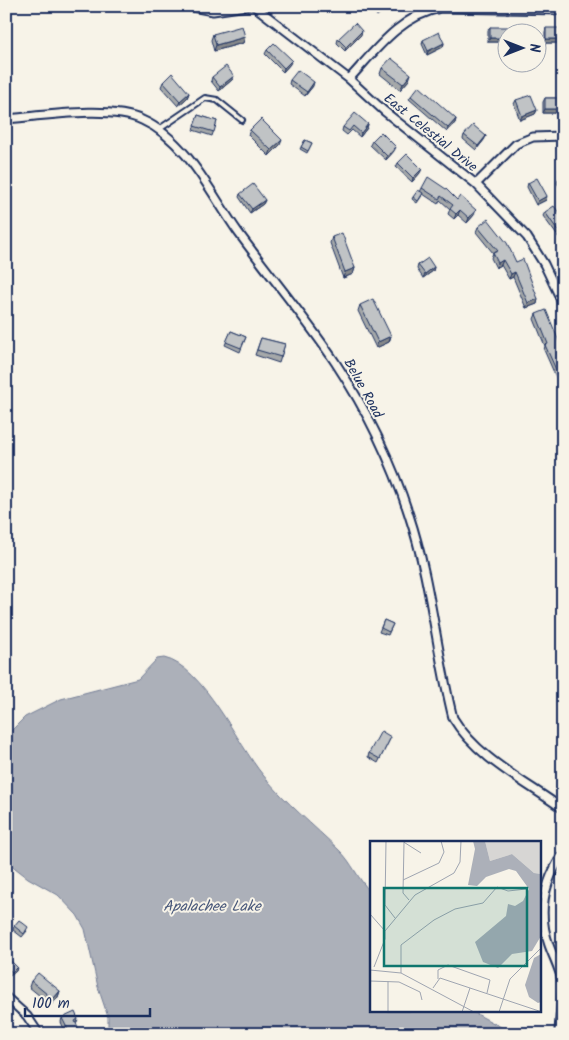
<svg xmlns="http://www.w3.org/2000/svg" width="569" height="1040" font-family="Kalam,sans-serif">
<rect width="100%" height="100%" fill="#f7f3e8"/>
<filter id="ink" filterUnits="userSpaceOnUse"><feTurbulence type="fractalNoise" baseFrequency=".02" numOctaves="2"/><feDisplacementMap in="SourceGraphic" scale="10" xChannelSelector="R" yChannelSelector="G"/><feConvolveMatrix kernelMatrix="1 2 1 2 8 2 1 2 1" color-interpolation-filters="sRGB"/></filter>
<g filter="url(#ink)">
<path fill="#acb0b9" stroke="#727c95" d="M164 658C203 666 238 745 263 775 286 803 313 825 339 850 352 862 358 880 371 892L372 1011H471L514 1034H108V1017L98 987 85 929 77 915 58 895 28 878 6 861V736L25 717 61 699 138 679 157 659Z"/>
<g fill="none" stroke-linecap="round" stroke-linejoin="round">
<g stroke="#1b2f5e" stroke-width="8">
<path id="lane" d="M158 130 205 98 217 100 242 120"/>
</g>
<g stroke="#1b2f5e" stroke-width="11">
<path id="street" d="M187 6 213 11 247 6
M254 6 349 79 384 111 476 184 527 237 544 264 563 304
M349 79C375 51 400 16 440 8L563 10
M6 119C42 116 111 105 142 120 187 140 211 194 238 232 270 276 305 317 335 362 366 409 392 462 409 515 431 581 436 651 453 718 477 758 526 782 563 809
M476 184 516 144 533 137 563 136
M563 854C544 882 537 912 549 945 554 959 561 971 563 985
M6 997 27 1016 39 1034
M559 1030 563 986"/>
</g>
<use href="#lane" stroke="#f7f3e8" stroke-width="4"/>
<use href="#street" stroke="#f7f3e8" stroke-width="7"/>
</g>
<path fill="#a5a8a9" stroke="#1b2f5e" d="M369 6H388L377 16Z
M490 27 506 32V42H488V30Z
M546 28 563 43H545V32Z
M213 34 245 37 243 43 214 51 211 40Z
M361 35 345 51 337 43 338 39Z
M423 40 444 43 443 47 427 55 422 44Z
M267 50 290 64 283 72 265 54Z
M382 68 409 80 400 90 380 74Z
M212 77 233 79 219 91 211 81Z
M290 80 313 86 305 96 289 84Z
M163 82 189 93 187 98 178 106 161 87Z
M411 96 456 119 455 123 447 132 409 99Z
M545 98H563L562 113H543V102Z
M516 100 537 110 535 114 520 120 514 104Z
M198 115 217 121 212 136 193 130Z
M368 124 367 128 360 137 352 130 347 135 342 131 343 127Z
M250 130 280 145 269 156 248 135Z
M464 135 486 136 484 140 476 150 463 139Z
M305 140 312 143 307 153 300 149Z
M372 141 394 151 386 160 370 145Z
M398 163 420 173 412 182 396 167Z
M563 176V190L562 191 557 183 558 179Z
M528 183 546 200 536 205 527 187Z
M422 188 457 200 474 215 467 223 458 215 454 219 448 214 450 209 440 200 438 204 423 194 417 203 412 199 413 197 420 192Z
M240 194 265 200 263 204 250 213 239 197Z
M545 212 563 236 559 238 543 216Z
M478 227 516 262 538 299 537 304 526 308 513 277 509 279 501 265 496 268 491 258 493 253 476 232Z
M332 237 355 268 353 274 343 278 330 243Z
M418 265 434 267 433 271 423 278 417 269Z
M360 305 391 336 389 342 376 348 358 311Z
M536 314 563 351V393L544 350 545 346 534 319Z
M231 331 246 337 240 352 225 345Z
M261 338 285 344 279 363 255 355Z
M384 620 393 624 388 635 379 632Z
M391 737 378 763 368 757 369 753Z
M14 926 27 931 22 937 13 930Z
M6 956 17 967 16 971 10 976 6 972Z
M31 981 60 991 58 997 51 1005 29 987Z
M62 1018 78 1019 77 1023H76L81 1034H66L61 1022Z"/>
<path fill="#86888a" stroke="#1b2f5e" d="M384 6H388L377 16 379 10Z
M362 31 361 35 345 51 346 47Z
M245 37 243 43 214 51 216 45Z
M490 38H506V42H488Z
M546 39H563V43H545Z
M444 43 443 47 427 55 428 51Z
M292 60 290 64 283 72 284 68Z
M411 74 409 80 400 90 403 84Z
M234 76 233 79 219 91 220 87Z
M314 82 313 86 305 96 307 92Z
M189 93 187 98 178 106 180 101Z
M545 109H563V112L562 113H543Z
M537 110 535 114 520 120 522 116Z
M456 119 455 123 447 132 448 128Z
M368 124 367 128 360 137 361 133Z
M486 136 484 140 476 150 478 146Z
M282 140 280 145 269 156 271 150Z
M396 147 394 151 386 160 387 156Z
M422 169 420 173 412 182 413 178Z
M547 196 546 200 536 205 538 201Z
M265 200 263 204 250 213 252 209Z
M460 210 458 215 454 219 456 214Z
M476 210 474 215 467 223 469 218Z
M503 260 501 265 496 268 498 263Z
M434 267 433 271 423 278 425 274Z
M355 268 353 274 343 278 345 272Z
M515 272 513 277 509 279 511 274Z
M538 299 537 304 526 308 528 303Z
M391 336 389 342 376 348 378 342Z
M17 967 16 971 10 976 12 972Z
M60 991 58 997 51 1005 53 999Z"/>
<path fill="#c0c3c5" stroke="#1b2f5e" d="M376 6H384L379 10Z
M355 23 362 31 346 47 338 39Z
M242 26 245 37 216 45 213 34Z
M490 27H508L506 38H490Z
M546 28H563V39H546Z
M439 32 444 43 428 51 423 40Z
M274 43 292 60 284 68 267 50Z
M391 58 411 74 403 84 382 68Z
M226 66 234 76 220 87 212 77Z
M298 70 314 82 307 92 290 80Z
M172 73 189 93 180 101 163 82Z
M419 86 456 119 448 128 411 96Z
M531 95 537 110 522 116 516 100Z
M545 98H563V109H545Z
M355 113 368 124 361 133 353 126 349 131 343 127Z
M198 115 217 121 214 132 194 126Z
M261 119 282 140 271 150 250 130Z
M473 125 486 136 478 146 464 135Z
M381 132 396 147 387 156 372 141Z
M305 140 312 143 308 151 301 147Z
M407 154 422 169 413 178 398 163Z
M563 176V186L558 179Z
M428 177 446 189 457 200 460 196 476 210 469 218 460 210 456 214 450 209 453 205 441 196 439 199 422 188Z
M537 178 547 196 538 201 528 183Z
M253 184 265 200 252 209 240 194Z
M418 190 423 193 418 201 413 197Z
M554 206 563 218V233L561 235 545 212Z
M488 219 507 243 516 262 523 259 538 299 528 303 515 272 511 274 503 260 498 263 493 253 498 251 478 227Z
M342 233 355 268 345 272 332 237Z
M428 258 434 267 425 274 418 265Z
M373 299 391 336 378 342 360 305Z
M546 310 563 351V385L545 345 548 344 536 314Z
M231 331 246 337 241 348 226 342Z
M261 338 285 344 281 357 257 350Z
M384 620 393 624 389 632 381 628Z
M381 731 391 737 380 759 369 753Z
M19 920 28 927 24 934 14 926Z
M6 956 17 967 12 972 7 968 6 969Z
M38 973 60 991 53 999 31 981Z
M75 1012 78 1019 75 1021 81 1034H70L62 1018Z"/>
</g>
<g text-anchor="middle" stroke-width="4" stroke-linejoin="round" paint-order="stroke">
<g font-size="14" fill="#1b2f5e" stroke="#f7f3e8">
<text transform="translate(431 132) rotate(39)" y="5">East Celestial Drive</text>
<text transform="translate(364 388) rotate(61)" y="5">Belue Road</text>
</g>
<g font-size="15" font-style="italic" fill="#465679" stroke="#f7f3e8">
<text x="212" y="911">Apalachee Lake</text>
</g>
</g>
<g transform="translate(370 841)">
<rect width="171" height="171" fill="#f7f3e8"/>
<path d="M115 0H171V33L164 32 142 13 120 20Z" fill="#d7d6d4"/>
<path d="M103 0H115L120 20 142 13 164 32 171 33V95L162 110 142 113 128 127 113 121 105 101 136 75 138 63 145 65 153 60 159 48 146 30 139 28 116 36 107 45 98 44 105 8ZM171 113V161L168 162 159 156 155 144 164 117Z" fill="#acb0b9"/>
<path fill="none" stroke="#9fa5b1" stroke-width="1" d="M16 0 15 64 25 77M32 0 51 12M34 2 33 52 39 59M33 39 69 22 74 11 71 0M0 73 15 90M15 90 45 54 84 32 90 21 91 0M4 126 15 98V90M0 129 31 132 104 171M31 132V104L64 79 85 68 113 62 127 46 138 50 156 48M68 138V129L78 124 120 139 117 152M0 140 29 141 50 151 52 159M18 140V171M63 147 70 137 172 171M92 171 100 147M129 171 140 138 172 106"/>
<path fill="#0f766e" fill-opacity="0.15" stroke="#0f766e" stroke-width="2.5" d="M14 47H157V125H14Z"/>
<rect width="171" height="171" fill="none" stroke="#1b2f5e" stroke-width="2.5"/>
</g>
<rect width="569" height="1040" fill="none" stroke="#f7f3e8" stroke-width="25"/>
<rect x="12" y="12" width="544" height="1015" fill="none" stroke="#1b2f5e" stroke-width="2" filter="url(#ink)"/>
<g transform="translate(522 48) rotate(90)"><circle r="24" fill="#f7f3e8" stroke="#9fa5b1"/>
<path d="M0-4L9 19L0 12L-9 19Z" fill="#1b2f5e"/>
<text y="-8" font-size="14" font-weight="bold" text-anchor="middle" fill="#1b2f5e">N</text>
</g>
<path d="M25 1008v8h125v-8" fill="none" stroke="#1b2f5e" stroke-width="2.5"/>
<text x="32" y="1008" font-size="15" fill="#1b2f5e" stroke="#f7f3e8" stroke-width="4" paint-order="stroke">100 m</text>
</svg>
